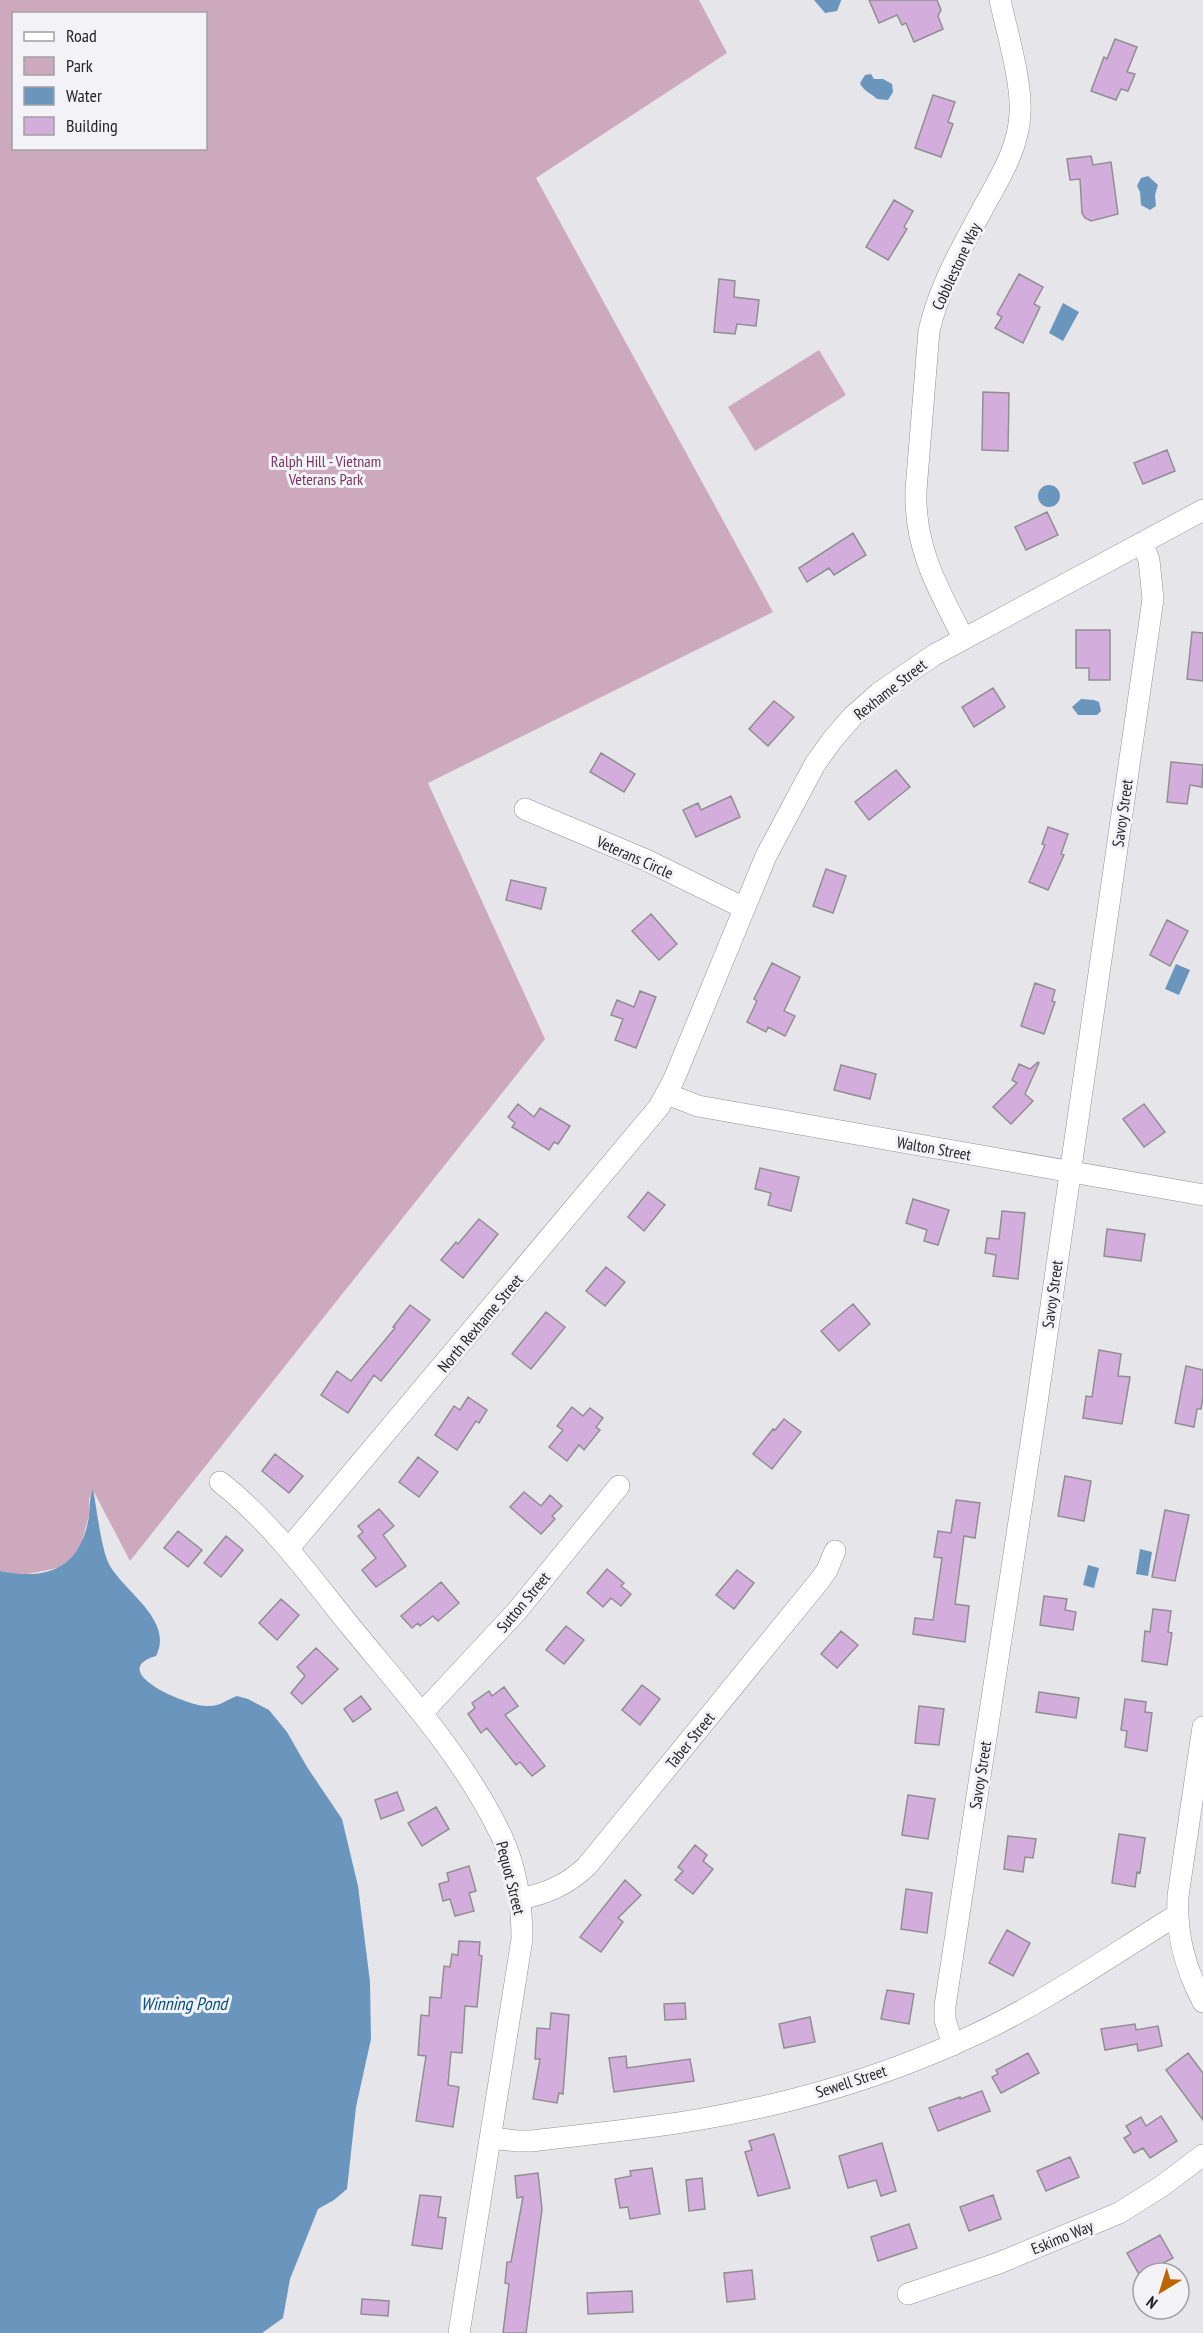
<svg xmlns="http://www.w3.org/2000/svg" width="1203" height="2333" font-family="'PT Sans Narrow',sans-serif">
<rect width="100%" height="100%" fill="#e6e5ea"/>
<path fill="#cda9bd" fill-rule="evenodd" d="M0 0H699L727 53 536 178 773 612 428 783 545 1039 130 1561 93 1490 89 1499V1515L80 1549 63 1567 22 1575 0 1571ZM14 14H206V148H14Z
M819 350 846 395 755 451 728 407Z"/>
<path fill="#6a96bd" d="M814 0H841V1L837 11 825 13Z
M871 74 874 79H883L892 84 893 92 888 100 877 99C871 93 863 91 860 83L865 75Z
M1148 176 1158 185 1155 195 1156 206 1150 210 1141 205 1140 192 1137 186 1141 178Z
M1063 303 1079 312 1063 341 1049 333Z
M1038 496a11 11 0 1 1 22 0a11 11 0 1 1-22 0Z
M1081 699 1094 700 1099 702 1101 711 1097 715H1078L1072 707Z
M1176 964 1190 970 1179 995 1165 989Z
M93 1489C97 1509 101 1550 110 1566 126 1593 174 1621 156 1656 105 1671 187 1706 207 1706 219 1707 226 1700 237 1696L248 1699 269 1710 287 1732 307 1767 342 1819 358 1886 370 1982 371 2039 356 2107 347 2189 334 2200 318 2209 290 2279 283 2318 262 2333H0V1571C48 1581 81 1568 89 1516 90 1506 89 1499 93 1489Z
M1140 1549 1152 1552 1148 1576 1136 1574Z
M1088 1565 1099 1568 1094 1588 1083 1585Z"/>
<path fill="#d3aedc" stroke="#918e92" stroke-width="1.5" d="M869 0H937L941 10 938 16 943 29 914 42 906 23 902 25 897 15 879 23Z
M1115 39 1137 47 1127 72 1135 74 1128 91 1121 89 1116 100 1091 91 1104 57 1107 59Z
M933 95 955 102 948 122 953 124 941 157 915 148Z
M1091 156 1093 165 1111 162 1118 214 1091 221 1085 218 1082 213 1080 179 1070 180 1067 159Z
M894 200 913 211 904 227 907 229 888 260 866 247Z
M1019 274 1043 287 1034 304 1040 307 1023 343 995 328 1002 317 997 314Z
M719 279 735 281 734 297 759 300 756 326 737 324 735 334 714 332Z
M983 392 1009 393 1008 451 982 450Z
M1167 450 1175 471 1143 484 1134 463Z
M1047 512 1058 535 1026 550 1015 527Z
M853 533 866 555 834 575 829 568 807 582 799 568Z
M1076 630H1110V680H1089V668H1076Z
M1192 632 1203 633V681L1187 679Z
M993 688 1005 707 974 727 962 707Z
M774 701 794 717 768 746 749 729Z
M601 753 635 774 624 792 590 772Z
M1171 762 1203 765 1202 787 1190 785 1187 804 1167 802Z
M896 770 910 787 869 820 855 802Z
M731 796 740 817 696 837 683 810 698 803 701 810Z
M1048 827 1068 834 1061 854 1064 855 1048 890 1029 882 1045 845 1042 844Z
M826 869 846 876 833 913 813 906Z
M511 880 546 888 541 909 506 900Z
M651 914 677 944 659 960 632 931Z
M1167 920 1188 931 1170 966 1150 955Z
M772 963 800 977 784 1011 795 1016 785 1036 768 1027 766 1032 747 1022 757 1001 754 999Z
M1035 983 1055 990 1052 1001 1055 1002 1044 1034 1021 1026Z
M640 991 656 997 636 1048 615 1040 623 1019 611 1015 617 1000 634 1007Z
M1038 1062 1039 1063 1025 1094 1033 1101 1011 1124 993 1107 1017 1083 1012 1080 1019 1064 1030 1069Z
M841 1065 876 1074 870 1099 834 1090Z
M518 1104 534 1117 540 1108 570 1126 558 1144 554 1142 549 1150 512 1127 515 1123 508 1117Z
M1144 1104 1165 1132 1144 1147 1123 1119Z
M760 1168 799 1177 791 1211 768 1205 771 1193 755 1189Z
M648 1192 665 1205 644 1231 628 1217Z
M913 1199 949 1210 938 1245 924 1241 927 1230 906 1223Z
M1002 1211 1025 1213 1018 1279 993 1276 996 1255 985 1253 987 1238 999 1239Z
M479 1219 498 1234 463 1278 441 1260 456 1242 458 1244Z
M1107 1229 1145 1234 1141 1261 1104 1256Z
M606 1267 625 1282 605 1306 586 1291Z
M853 1304 870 1324 839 1351 821 1331Z
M410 1305 430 1320 381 1381 374 1375 348 1413 321 1395 337 1371 351 1381 395 1328 393 1327Z
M546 1312 565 1327 531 1369 512 1354Z
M1099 1350 1121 1354 1118 1376 1130 1377 1122 1424 1083 1418 1086 1396 1092 1397Z
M1186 1366 1203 1370V1396L1201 1409H1197L1194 1427 1175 1423Z
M468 1397 487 1410 479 1423 476 1421 457 1450 435 1435 454 1406 460 1410Z
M572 1407 583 1416 590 1408 603 1418 596 1427 600 1430 584 1450 579 1445 567 1461 549 1447 563 1430 557 1426Z
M784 1419 801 1432 772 1469 753 1454 773 1429 775 1430Z
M275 1454 303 1476 289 1493 262 1471Z
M418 1457 438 1472 419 1497 399 1482Z
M1065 1476 1091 1481 1084 1521 1058 1516Z
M524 1492 541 1506 550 1495 562 1506 552 1516 555 1519 541 1534 510 1507Z
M956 1500 980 1503 975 1538 964 1536 955 1604 969 1606 965 1642 913 1634 915 1618 933 1620 942 1558 934 1557 938 1531 951 1533Z
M379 1509 394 1526 383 1535 406 1566 376 1587 362 1570 376 1558 358 1536 363 1532 358 1526Z
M1165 1510 1189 1515 1175 1581 1152 1577Z
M178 1531 202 1550 188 1567 164 1548Z
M226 1536 243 1550 221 1577 204 1563Z
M607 1569 624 1583 621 1586 631 1594 621 1606 611 1598 603 1607 587 1593Z
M737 1570 754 1583 734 1609 716 1595Z
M441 1582 459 1603 438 1621 433 1616 420 1626 418 1623 412 1628 401 1616Z
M1044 1596 1067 1599 1065 1610 1076 1612 1073 1630 1040 1625Z
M281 1599 299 1615 277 1640 259 1623Z
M1153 1609 1171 1611 1168 1632 1172 1633 1167 1665 1142 1661 1145 1631 1150 1632Z
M566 1626 584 1640 564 1664 546 1650Z
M841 1631 858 1645 837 1668 821 1654Z
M316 1648 338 1669 302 1704 291 1693 305 1676 297 1667Z
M642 1685 660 1699 640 1725 622 1710Z
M504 1687 518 1706 505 1715 545 1766 532 1776 520 1762 516 1765 487 1728 481 1733 468 1714 475 1708 472 1703 489 1691 492 1696Z
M1039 1692 1079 1698 1076 1718 1036 1712Z
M361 1696 371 1709 353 1722 344 1709Z
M1125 1699 1146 1702 1145 1712 1152 1713 1147 1751 1125 1747 1127 1731 1121 1730Z
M919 1706 944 1709 939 1745 915 1743Z
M397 1792 404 1810 381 1819 375 1800Z
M908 1795 935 1799 928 1839 902 1835Z
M436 1807 449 1829 422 1846 408 1823Z
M1119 1834 1145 1838 1140 1873 1137 1872 1135 1887 1112 1883Z
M1008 1836 1036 1839 1033 1858 1025 1857 1023 1872 1004 1869Z
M695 1845 707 1855 703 1861 713 1869 693 1894 675 1880 683 1871 678 1867Z
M469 1866 476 1891 469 1893 474 1911 455 1916 450 1899 443 1901 439 1884 449 1881 447 1873Z
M625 1880 641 1895 618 1918 623 1922 601 1952 580 1937Z
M906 1889 932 1893 927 1933 901 1929Z
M1007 1930 1030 1943 1013 1976 989 1963Z
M459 1941 480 1942 479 1955 482 1956 477 2007 465 2006 462 2053 451 2052 448 2085 459 2087 453 2127 416 2121 426 2056 418 2055 421 2015 429 2016 430 1997 441 1998 444 1966 450 1967 452 1954 458 1955Z
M887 1990 914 1994 909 2024 881 2019Z
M685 2003 686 2019 665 2020 664 2004Z
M551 2013 569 2015 563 2094 559 2093 557 2103 533 2099 540 2059H535L537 2028 550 2029Z
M810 2017 815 2042 784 2048 779 2024Z
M1135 2024 1136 2030 1158 2026 1162 2046 1138 2051 1137 2044 1105 2050 1101 2029Z
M1028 2053 1039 2073 1001 2093 992 2077 998 2074 996 2070Z
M1188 2053 1203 2073V2120L1166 2070Z
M626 2056 627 2068 690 2059 694 2081 614 2092 609 2058Z
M982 2091 990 2111 938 2131 929 2108 960 2097V2099Z
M1161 2116 1177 2141 1150 2158 1143 2148 1134 2153 1124 2138 1131 2134 1126 2126 1141 2117 1146 2126Z
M774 2134 790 2188 758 2196 745 2152 752 2150 749 2141Z
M882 2143 896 2191 881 2196 876 2180 848 2188 839 2156Z
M1070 2157 1079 2177 1046 2191 1037 2171Z
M652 2168 660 2214 630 2219 628 2207 620 2208 615 2179 631 2176 630 2171Z
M538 2173 542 2209 526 2333H503L509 2284 505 2283 507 2262H511L523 2197 517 2198 515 2176Z
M702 2178 705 2209 689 2211 686 2180Z
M420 2195 441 2197 438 2217 446 2218 442 2249 412 2245Z
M993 2195 1001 2219 969 2231 960 2207Z
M909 2224 917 2248 878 2261 871 2237Z
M1160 2235 1173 2258 1140 2276 1127 2253Z
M752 2270 755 2299 727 2302 724 2273Z
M632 2291 633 2312 588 2314 587 2293Z
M362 2299 389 2301 388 2316 361 2314Z"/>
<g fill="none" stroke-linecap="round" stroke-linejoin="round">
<g stroke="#939296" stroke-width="22">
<path id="street" d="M964 639C938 589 914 548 916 490L929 331C939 287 961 249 982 210 999 179 1019 148 1020 113 1022 82 1007 32 1000 0
M525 809 646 860 744 908
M667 1094 698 1106 1203 1195
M220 1482C272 1523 310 1576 351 1627 405 1693 465 1759 502 1837 516 1868 522 1905 522 1939L459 2333
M289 1548 659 1107 674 1079 766 856 815 764 833 739 853 716 879 693 934 655 1203 510
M422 1713 517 1611 619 1486
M1203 1727 1178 1896C1176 1935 1185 1968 1203 2002
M519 1899C546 1894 567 1885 587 1866L820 1580 827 1570 835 1551
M953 2045 945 2020V2006L1036 1410 1153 599 1149 560 1142 543
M491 2138 517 2141H531C588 2134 645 2129 702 2119 794 2103 889 2075 974 2035 1045 2002 1110 1956 1177 1915
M908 2294 999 2263 1119 2213 1162 2186 1203 2155"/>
</g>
<use href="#street" stroke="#fff" stroke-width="21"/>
</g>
<g text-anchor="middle" stroke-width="6" stroke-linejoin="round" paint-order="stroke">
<g font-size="16" fill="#252527" stroke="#f3f2f7">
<text transform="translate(956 266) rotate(-65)" y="6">Cobblestone Way</text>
<text transform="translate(890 689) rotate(-38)" y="6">Rexhame Street</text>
<text transform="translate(1122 813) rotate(-82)" y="6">Savoy Street</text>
<text transform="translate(635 857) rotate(24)" y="6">Veterans Circle</text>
<text transform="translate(934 1148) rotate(10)" y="6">Walton Street</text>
<text transform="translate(1052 1294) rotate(-82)" y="6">Savoy Street</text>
<text transform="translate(480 1323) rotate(-50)" y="6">North Rexhame Street</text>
<text transform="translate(523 1602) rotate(-50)" y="6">Sutton Street</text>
<text transform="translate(690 1740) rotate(-51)" y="6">Taber Street</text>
<text transform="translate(980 1775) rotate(-81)" y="6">Savoy Street</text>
<text transform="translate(511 1878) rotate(76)" y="6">Pequot Street</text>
<text transform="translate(851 2081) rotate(-18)" y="6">Sewell Street</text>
<text transform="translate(1062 2237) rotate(-22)" y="6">Eskimo Way</text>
</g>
<g font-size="16" fill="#77355e" stroke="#f3f2f7">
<text x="326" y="467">Ralph Hill - Vietnam<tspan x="326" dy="18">Veterans Park</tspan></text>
</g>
<g font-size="18" font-style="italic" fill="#035082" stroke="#f3f2f7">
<text x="184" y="2010">Winning Pond</text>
</g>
</g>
<rect x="12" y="12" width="195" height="138" fill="#f3f2f7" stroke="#a1a0a4" stroke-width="1.5"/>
<rect x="24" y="32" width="30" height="9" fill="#ffffff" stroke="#a1a0a4" stroke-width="1.5"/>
<text x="66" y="42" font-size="18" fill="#252527">Road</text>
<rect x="24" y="57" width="30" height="18" fill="#cda9bd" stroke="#a1a0a4" stroke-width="1.5"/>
<text x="66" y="72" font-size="18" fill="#252527">Park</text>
<rect x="24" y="87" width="30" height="18" fill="#6a96bd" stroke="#a1a0a4" stroke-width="1.5"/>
<text x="66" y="102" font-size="18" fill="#252527">Water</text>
<rect x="24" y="117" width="30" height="18" fill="#d3aedc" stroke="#a1a0a4" stroke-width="1.5"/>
<text x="66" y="132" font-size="18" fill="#252527">Building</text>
<g transform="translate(1161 2291) rotate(218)"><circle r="28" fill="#f3f2f7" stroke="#a1a0a4" stroke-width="1.5"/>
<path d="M0-4.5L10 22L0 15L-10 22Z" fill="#bd6500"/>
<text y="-9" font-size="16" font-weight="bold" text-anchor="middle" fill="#252527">N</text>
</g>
</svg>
